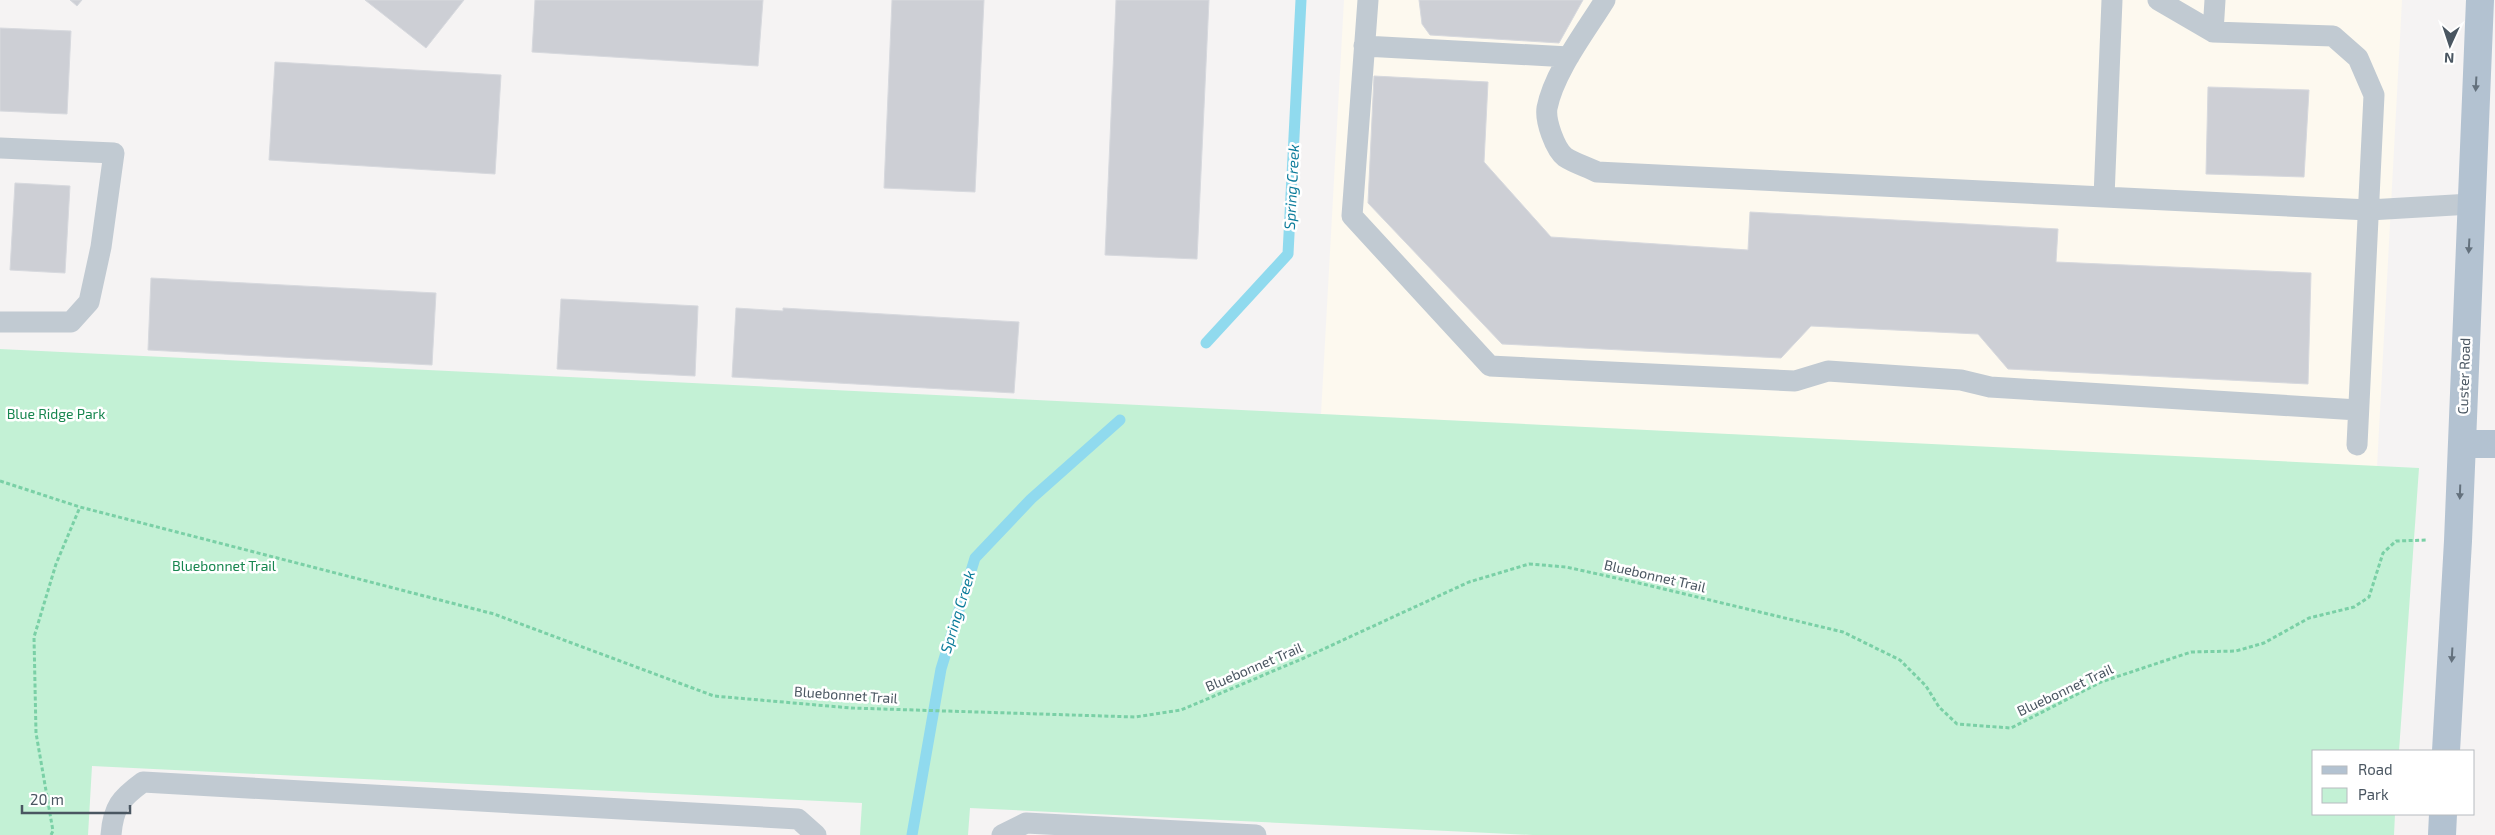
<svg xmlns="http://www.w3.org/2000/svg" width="2495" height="835" font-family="'Exo 2',sans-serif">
<rect width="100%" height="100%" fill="#f5f3f3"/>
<path fill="#fdf9ef" d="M1344 0H2402L2377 467 1321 414Z"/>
<path fill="#c3f1d5" d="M0 349 2419 468 2399 751H2314V814H2395L2394 835H1533L970 808 968 835H860L862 803 92 766 88 835H0Z"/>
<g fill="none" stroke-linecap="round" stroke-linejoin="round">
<path stroke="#90daee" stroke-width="11" d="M1206 343 1288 254 1301 0
M912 835 941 669 975 558 1031 499 1120 420"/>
</g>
<path fill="#cdcfd5" stroke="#d7d9de" d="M70 0H82L77 6Z
M365 0H464L426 48Z
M535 0H763L758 66 532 52Z
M892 0H984L975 192 884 188Z
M1116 0H1209L1197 259 1105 255Z
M1419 0H1583L1559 43 1430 35 1422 24Z
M0 28 71 31 67 114 0 111Z
M275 62 501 75 495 174 269 160Z
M1374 76 1488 82 1484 162 1551 237 1748 250 1750 212 2058 229 2056 262 2311 273 2308 384 2008 369 1978 334 1811 326 1781 358 1502 344 1368 203Z
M2208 87 2309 90 2304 177 2206 174Z
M15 183 70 186 65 273 10 270Z
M151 278 436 293 432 365 148 350Z
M561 299 698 306 695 376 557 369Z
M736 308 783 311V308L1019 322 1014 393 732 377Z"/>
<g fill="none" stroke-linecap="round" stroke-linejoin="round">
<path stroke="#7ad0a6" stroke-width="3" stroke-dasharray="4 2.5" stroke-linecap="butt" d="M0 481 80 507 494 614 714 696 851 708 1135 717 1181 710 1304 658 1469 582 1529 564 1566 567 1643 584 1843 632 1900 660 1926 686 1939 707 1957 724 2011 728 2101 682 2191 652 2236 651 2264 643 2309 618 2354 607 2369 597 2383 553 2396 541 2427 540
M51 835 53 831 36 733 34 637 56 564 80 507"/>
<path stroke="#c1cad2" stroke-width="21" d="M1368 0 1352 216 1490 366 1795 381 1828 371 1961 380 1990 387 2358 410
M1605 0C1586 31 1554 72 1547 108 1545 121 1555 149 1565 157 1574 163 1587 167 1597 172L2369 210 2471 204
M2158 0 2213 32 2215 0
M2213 32 2333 36 2358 58 2374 95 2357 445
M1364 46 1569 57
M0 148 114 153 101 247 89 302 71 322H0
M2104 197 2112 0
M111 835C113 807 121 798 143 782L798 819 816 835
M1002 835 1026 823 1256 835"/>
<path stroke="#b3c2d1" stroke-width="28" d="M2462 444H2495
M2446 751 2458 541 2480 0
M2442 835 2443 814"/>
</g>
<defs><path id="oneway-solid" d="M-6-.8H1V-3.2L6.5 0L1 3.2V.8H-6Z" transform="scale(1.25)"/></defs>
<g fill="#64717d">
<use href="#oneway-solid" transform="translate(2476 84) rotate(93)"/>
<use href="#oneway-solid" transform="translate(2469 246) rotate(93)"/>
<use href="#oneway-solid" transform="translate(2460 492) rotate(92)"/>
<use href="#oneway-solid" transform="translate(2452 655) rotate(93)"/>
</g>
<g text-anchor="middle" stroke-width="5" stroke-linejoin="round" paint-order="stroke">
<g font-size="14" fill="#4a5661" stroke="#fff">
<text transform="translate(2464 376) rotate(-88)" y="5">Custer Road</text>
<text transform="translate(1655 576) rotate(13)" y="5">Bluebonnet Trail</text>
<text transform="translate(1254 667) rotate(-23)" y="5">Bluebonnet Trail</text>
<text transform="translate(2065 690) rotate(-25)" y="5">Bluebonnet Trail</text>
<text transform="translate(846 695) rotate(4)" y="5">Bluebonnet Trail</text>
</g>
<g font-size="14" fill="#17864f" stroke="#fff">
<text x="56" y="419">Blue Ridge Park</text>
<text x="224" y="571">Bluebonnet Trail</text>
</g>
<g font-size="15" font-style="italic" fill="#0c7c9b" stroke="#fff">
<text transform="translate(1292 187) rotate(-87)" y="5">Spring Creek</text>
<text transform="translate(958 612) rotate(-73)" y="5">Spring Creek</text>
</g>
</g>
<rect x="2312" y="750" width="162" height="65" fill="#ffffff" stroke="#b7bbc0"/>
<rect x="2322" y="766" width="25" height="8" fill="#b3c2d1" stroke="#b7bbc0"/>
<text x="2358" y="775" font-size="15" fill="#4a5661">Road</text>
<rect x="2322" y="788" width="25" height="15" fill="#c3f1d5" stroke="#b7bbc0"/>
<text x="2358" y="800" font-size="15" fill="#4a5661">Park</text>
<g transform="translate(2450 45) rotate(183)" stroke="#ffffff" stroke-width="4" paint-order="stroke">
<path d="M0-4L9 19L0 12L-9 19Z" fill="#4a5661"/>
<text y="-8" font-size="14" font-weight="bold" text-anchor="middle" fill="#4a5661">N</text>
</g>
<path d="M22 805v8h108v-8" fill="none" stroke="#4a5661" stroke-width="2.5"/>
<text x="30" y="805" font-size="15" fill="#4a5661" stroke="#ffffff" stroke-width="4" paint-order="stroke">20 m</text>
</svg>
